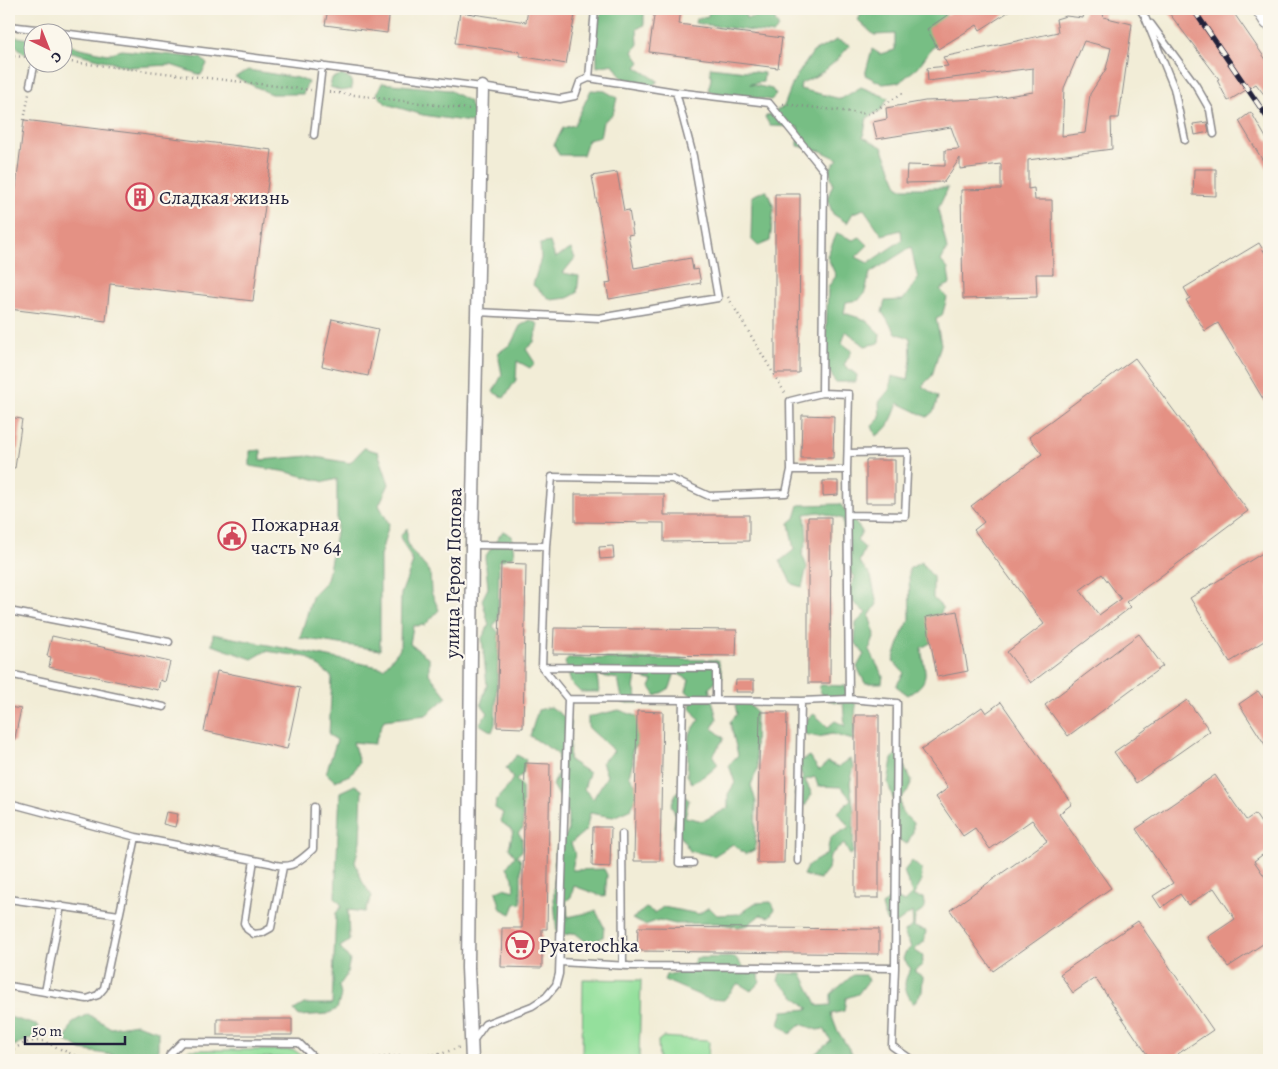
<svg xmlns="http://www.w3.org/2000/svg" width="1278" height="1069" font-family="Alegreya,serif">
<rect width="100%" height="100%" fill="#fbf7ec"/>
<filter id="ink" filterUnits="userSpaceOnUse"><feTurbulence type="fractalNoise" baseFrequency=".02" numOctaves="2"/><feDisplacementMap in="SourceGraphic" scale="10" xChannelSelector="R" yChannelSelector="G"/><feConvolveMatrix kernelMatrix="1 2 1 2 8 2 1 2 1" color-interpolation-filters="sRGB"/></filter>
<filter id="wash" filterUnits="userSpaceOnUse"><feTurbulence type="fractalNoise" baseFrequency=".0096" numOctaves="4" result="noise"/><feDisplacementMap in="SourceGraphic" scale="20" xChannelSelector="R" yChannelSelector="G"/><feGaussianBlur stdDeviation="1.12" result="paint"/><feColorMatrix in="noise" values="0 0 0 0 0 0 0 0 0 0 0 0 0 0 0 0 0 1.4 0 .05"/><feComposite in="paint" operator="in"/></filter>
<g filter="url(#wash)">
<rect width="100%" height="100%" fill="#f2edd7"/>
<path fill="#94e09c" stroke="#5b816c" d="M583 979 641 980 639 1060H582Z
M663 1037 707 1040 709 1042 708 1060H659L658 1041Z
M188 1050H294L304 1057 176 1059Z"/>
<path fill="#77be84" stroke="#4c7060" d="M611 9H644V25L637 29 638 44 633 52 640 62 636 67 658 81 652 86 624 81 613 64 597 67 596 20 604 11Z
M706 9H744L746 18 755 17 757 9H777L779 12 774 18 779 28 773 34 695 23 696 19 708 16 709 11Z
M864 9H941L951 22 947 39 932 48 918 67 900 82 883 84 865 75 872 49 880 54 895 50V34L874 35 858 20Z
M9 35 32 40V54L23 53 13 42H9Z
M837 40 850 45C835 63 824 74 801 83L800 89 841 99 861 87 888 98 881 110 867 118 863 137 882 147 899 188H948L938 209 947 249 941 261 948 269 950 284 940 289 947 298 942 316 936 319 941 344 932 376 922 386 938 397 934 411 927 417 898 403C893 417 889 429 876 436L872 426 880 418 879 402 889 390 892 376 908 380 911 359 910 338 896 333 882 312 885 301 903 300 918 279 911 247 870 273 865 292 859 300 846 302 844 313 866 320 880 334 879 343 865 346 846 331 842 343 852 351 844 365 857 375 856 382H835L825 362 828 287 836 276 827 256 837 233 853 240 860 237 868 245 856 257 868 263 902 240 901 230 882 235 864 209 853 213 847 223 833 214 827 199 833 184 829 169 838 159 821 151 798 146V127L770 126 765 117 784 106 794 80 813 52Z
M63 44 107 54 122 50 201 58 207 64 201 75 171 65 129 67 68 51 63 57Z
M710 67 764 73 763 82 750 84 772 89 776 95 771 100 734 95 726 100 708 90 711 79Z
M248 70 298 78 308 82 303 94H271L235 77Z
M341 75 351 79 352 89 342 91 330 87 332 78Z
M382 83 449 90 469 101 477 123 423 115 386 104 377 94Z
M591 90 605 91 617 98 613 114 603 122 600 137 588 140 583 155H559L554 145 563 128 574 125Z
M766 190 774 207 770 241 758 246 751 239 752 196Z
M550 242 555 258 571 249 575 258 563 273 579 276 577 293 568 298 551 300 533 285 541 258 540 244Z
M530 320 538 324 534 342 526 349 535 363 530 368 517 361 516 380 504 398 493 392 502 375 498 353 511 344 520 326Z
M364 448 378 452 389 484 379 505 389 524 380 556V650L300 638 313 594 327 580 337 527V479L325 482 287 472 250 466V451L261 450V460L310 456 350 463Z
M840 504 862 531 857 541 865 548 859 562 871 576 877 604 869 616 875 634 869 650 883 676 882 683H865L857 667 864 654 855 642 856 623 866 613 846 596 855 577 845 565 843 519 819 512 805 514 807 539 802 554 807 567 802 587 792 584 780 561 794 550 789 523 795 518 799 505Z
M407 528V540L410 549 430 572 431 592 439 610 425 625 413 626 410 644 429 658V674L447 697 426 715 384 720 374 744 353 742 359 762 352 774 335 781 326 773 337 740 329 735 332 677 307 657 266 651 252 659 212 645 213 634 384 668 400 649 401 594 413 562 400 537Z
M503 531 512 536 514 556 499 561 498 620 493 626 499 633 495 724 492 732 479 724 488 713 481 704 487 685 482 638 489 625 482 600 488 588 485 557Z
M921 562 933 577V598L943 608 934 628 936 640 921 648C925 673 932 681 908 695L896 686 904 673 893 661 902 634 910 619 909 569Z
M569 658 718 660 723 676 709 688 717 719 712 728 724 738 713 756 718 765 709 773 692 783 687 775 689 735 699 720 690 707 693 697 686 691 689 680 675 672 670 688 656 696 650 687 653 681 636 676 634 688 639 703H623L618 679 597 675 599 692H580L571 683 565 662Z
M821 685 844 686 856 705 853 740 832 734 818 737 805 734 804 722 814 714 828 727 835 721 845 726 843 703C832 702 822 699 819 688Z
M746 702 756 711 755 749 758 768 751 785 756 802 755 850 745 854 733 844 714 856 690 851 674 827 676 815 671 805 677 791 689 800 685 817 703 821 728 808V794L735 783 729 765 738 755 730 722 737 714 735 705Z
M551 707 571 722 569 760 589 773 584 789 593 799 607 776 602 762 614 751 588 727V717L619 710 647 720 643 736 632 751 633 762 629 775 640 791 631 809 613 817 590 813 586 830 571 843 575 854 572 870 604 869 607 875 605 897 574 886 571 897 566 901 568 917 596 911 604 927 603 937 590 945 575 933 557 936 554 898 555 850 568 832V811L553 785 560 769 557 753 530 736 538 710Z
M899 751 906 771 912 780 908 791 900 799 901 811 913 823V832L907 844 893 837 897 811 888 783 892 759Z
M517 755 526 760 522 775 516 780 522 787 523 828 518 833 522 838V851L517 855 521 861V903L515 904 511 914 501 909 496 892 503 888 514 891 513 878 507 867 515 856 509 848 513 831 500 821 503 813 495 808 496 800 507 788 513 778 506 768Z
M809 756 819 770 828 762 838 767 850 759 854 767 850 783 854 811 853 853 850 855 844 844 830 855 828 869 820 879 803 875 808 865 827 854 830 838 849 827 838 812 851 799 841 787 818 786 815 777 805 780 812 794 805 806 794 795 803 777 796 764Z
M355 785 362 790 360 841 355 862 363 883 372 896 365 912 348 910 349 941 340 947 350 960 346 976 339 986 341 995 337 1009 327 1014 299 1016 294 1010 304 1004H332L336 913 342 906 335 897 340 792Z
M912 861 922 870 921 883 913 896 923 898 925 909 915 916 914 927 926 931 924 942 914 950 923 956 922 966 914 971 923 977 922 992 913 1004C905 990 901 984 911 969L903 959 905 953 911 947 904 933 913 925 912 912 897 923 886 921 882 906 893 896 904 902 912 894 904 871Z
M771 902 775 909 769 917 760 915 748 925 738 927 717 923 675 924 659 920 645 925 632 919 646 908 655 913 663 907 699 914 709 907 717 915 739 914 755 903Z
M735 957 748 973 759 974 760 982 751 991 738 983 724 1000 708 999 664 980 666 975 690 970 696 958Z
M780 973 802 974 818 1006 831 1005V994L853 975H866L868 981 858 994 846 998 844 1011 831 1014 837 1030 856 1060H795L798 1057 812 1056 831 1041 824 1029 817 1030 801 1024 790 1034 779 1024 783 1011 809 1009 778 981Z
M88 1014 111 1028 136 1024 158 1031V1052L142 1060 81 1050 65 1040 73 1022Z
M9 1017 39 1026 36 1036 9 1048Z"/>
<g id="blocks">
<path fill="#e49184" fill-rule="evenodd" d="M328 9H390L387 33 325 25Z
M528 9H576L566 64 520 56V52L455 43 460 12 526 22Z
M655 9H681L679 24 782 38 778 68 649 52Z
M956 9H1013L980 30 977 25 938 49 927 29Z
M1085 9 1104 13 1103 17 1132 24 1119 118H1111L1112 149 1028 160V189L1034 188 1035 200H1052L1053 274H1036L1037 297 963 299 961 190 1001 189V164L960 169V158L944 182 906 183 907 165 945 166V150L959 149 951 127 877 139 873 122 887 119 886 108 925 101 988 99 1033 92V68L928 81 927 68 948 66 943 57 1058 32 1056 19 1066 16 1083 18ZM1084 41 1111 48 1106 69 1090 94 1085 133 1062 136 1064 88Z
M1166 9H1231L1269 64V101L1256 84 1228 101 1217 80 1219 79Z
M1251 112 1269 143V171L1239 121Z
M24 120 272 150 253 301 110 284 106 321 9 309V245Z
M1207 122 1209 132 1195 135 1193 124Z
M1194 169H1216V196L1193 195Z
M617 172 624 211 629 210 633 234 628 235 634 268 691 258 693 270 698 269 701 283 609 299 606 283 611 282 592 176Z
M775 194H800L799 373H775Z
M1259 243 1265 253 1269 250V409L1218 323 1205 331 1186 300 1190 298 1184 288Z
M332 319 378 329 368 376 322 366Z
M1135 358 1248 511 1126 602 1131 607 1031 683 1007 652 1044 624 974 530 984 522 971 506 1042 454 1029 437ZM1102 574 1121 599 1099 615 1080 590Z
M802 415 834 416 833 458H801Z
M9 417 22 419 15 468 9 467Z
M866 460H895V503H866Z
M823 481H838V495L823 496Z
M575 494H664V515H749V541L664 542V523L575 522Z
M808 517H831L830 683H808Z
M613 546 614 558 600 559 599 547Z
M1269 549V638L1230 662 1190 598Z
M501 563 526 564 523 728 497 727Z
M957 611 968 671 937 677 926 617Z
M554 628 737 630 736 656 553 654Z
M1139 634 1163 666 1068 736 1045 705Z
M52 636 170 662 165 682 160 680 158 690 49 667 51 657 47 656Z
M217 671 300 688 287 749 204 731Z
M736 680H754V692H735Z
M1258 691 1263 698 1269 694V751L1239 704Z
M1187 700 1210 731 1136 783 1114 752Z
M1001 702 1072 804 1059 814 1111 888 993 971 950 910 1047 841 1032 820 990 849 975 828 963 836 936 797 948 788 921 750 982 707 986 713Z
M9 707 21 709 14 742H9Z
M637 711 663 712 660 861H634Z
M760 712H787L784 863H757Z
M855 715H879V898H855Z
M525 763 550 764 547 929H542V968L501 967 502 928H522Z
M1215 775 1246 820 1255 814 1261 823 1269 818V850L1254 861 1269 883V940L1228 967 1208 937 1235 919 1214 888 1188 905 1180 894 1161 908 1153 896 1173 883 1136 829Z
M166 812 178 814 175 827 163 824Z
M593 827H611L610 867 592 866Z
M1138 921 1213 1030 1169 1060H1151L1095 978 1073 993 1060 974Z
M638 927 879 929V954L637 951Z
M217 1019H292V1035H217Z"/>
</g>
</g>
<g filter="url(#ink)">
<use href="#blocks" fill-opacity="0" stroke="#8a8889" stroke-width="1"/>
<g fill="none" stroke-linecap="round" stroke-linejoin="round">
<g stroke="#8a8889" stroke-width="9">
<path id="lane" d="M1140 9 1145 17 1174 88 1185 140
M1151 24 1195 84 1210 110 1214 134
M9 26 61 32
M62 33 482 87 560 99 575 96 580 82 589 78 595 9
M589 78 676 92 769 103 824 171 822 393
M30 85 35 62
M314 135 322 66
M477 312 599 318 718 298 693 156 676 92
M848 453 908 452 905 516 848 515
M791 470H847
M472 545 546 546 542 667 568 699 559 974 556 985 546 997 532 1006 485 1024 473 1041
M546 546 552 477 672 479 709 496 786 493 791 470 790 401 822 393 849 394 847 470 849 699
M9 611 169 642
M542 667 716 668V700
M9 674 164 707
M683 700 679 863H693
M9 803 136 837 269 863C291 870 296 864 313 849L314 807
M622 834 623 966
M254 860 244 923 247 929 254 934 262 933 271 928 283 867
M798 861 801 701
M9 899 119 915
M560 962 629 966 895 968 897 703 849 699 801 701 568 699
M895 968 892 1046 912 1060
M9 986 87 999 98 995 104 988 136 837
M45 992 61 906
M168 1060 170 1054 182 1042 299 1043 316 1060"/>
</g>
<g stroke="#8a8889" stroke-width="15">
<path id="street" d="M472 1060 468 968 472 545 482 87"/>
</g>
<g stroke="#8a8889" stroke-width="21">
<path id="secondary" d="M1262 9 1269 20"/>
</g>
<path stroke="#8a8889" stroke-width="2.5" stroke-dasharray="1 4" stroke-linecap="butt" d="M9 56 29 57
M62 61 311 90
M329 92 470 109
M783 104 869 114 903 93
M24 120 29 94
M728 297 785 393
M9 1051 25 1043 34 1041H43L80 1058 148 1060
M291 1060H302
M339 1060 441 1054 460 1047
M430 1060 440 1054"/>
<use href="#lane" stroke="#fff" stroke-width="6"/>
<use href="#street" stroke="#fff" stroke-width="12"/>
<use href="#secondary" stroke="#fff" stroke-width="19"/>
<g stroke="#22223b" stroke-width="5.5">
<path id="rail" d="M1193 9 1269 120"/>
</g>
<use href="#rail" stroke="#fbf7ec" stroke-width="4" stroke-dasharray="11" stroke-linecap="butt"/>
</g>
</g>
<defs>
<g id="building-ring" transform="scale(1.4375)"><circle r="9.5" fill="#fbf7ec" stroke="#d1495b" stroke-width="1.5"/><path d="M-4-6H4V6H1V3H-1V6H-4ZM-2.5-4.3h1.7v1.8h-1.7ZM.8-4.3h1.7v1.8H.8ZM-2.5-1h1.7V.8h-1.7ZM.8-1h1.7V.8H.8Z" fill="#d1495b"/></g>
<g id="civic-ring" transform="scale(1.4375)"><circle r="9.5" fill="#fbf7ec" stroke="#d1495b" stroke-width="1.5"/><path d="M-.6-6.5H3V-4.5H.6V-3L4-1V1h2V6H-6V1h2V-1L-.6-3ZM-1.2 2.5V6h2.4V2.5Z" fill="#d1495b"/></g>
<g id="supermarket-ring" transform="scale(1.4375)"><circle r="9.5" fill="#fbf7ec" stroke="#d1495b" stroke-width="1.5"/><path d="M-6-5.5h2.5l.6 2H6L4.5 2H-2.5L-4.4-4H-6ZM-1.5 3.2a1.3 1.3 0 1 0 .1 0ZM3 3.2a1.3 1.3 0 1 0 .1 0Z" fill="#d1495b"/></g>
</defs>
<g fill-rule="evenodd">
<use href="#building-ring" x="140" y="197"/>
<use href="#civic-ring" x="232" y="536"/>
<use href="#supermarket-ring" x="520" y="945"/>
</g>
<g text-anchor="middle" stroke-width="4.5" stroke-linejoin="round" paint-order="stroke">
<g font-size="20" fill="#22223b" stroke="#fbf7ec" text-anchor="start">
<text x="159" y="204">Сладкая жизнь</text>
<text x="251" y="531">Пожарная<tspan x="251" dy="23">часть № 64</tspan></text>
<text x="539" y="952">Pyaterochka</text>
</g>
<g font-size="20" fill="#22223b" stroke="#fbf7ec">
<text transform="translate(453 573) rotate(-89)" y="7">улица Героя Попова</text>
</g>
</g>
<rect width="1278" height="1069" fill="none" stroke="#fbf7ec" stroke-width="30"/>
<g transform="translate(48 48) rotate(137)"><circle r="24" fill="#fbf7ec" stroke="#a4a2a5"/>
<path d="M0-4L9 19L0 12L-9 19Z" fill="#d1495b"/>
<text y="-8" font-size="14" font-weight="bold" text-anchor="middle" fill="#22223b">С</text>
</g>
<path d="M25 1036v8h100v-8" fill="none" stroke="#22223b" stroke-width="2.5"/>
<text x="32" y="1036" font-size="15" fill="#22223b" stroke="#fbf7ec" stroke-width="4" paint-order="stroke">50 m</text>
</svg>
